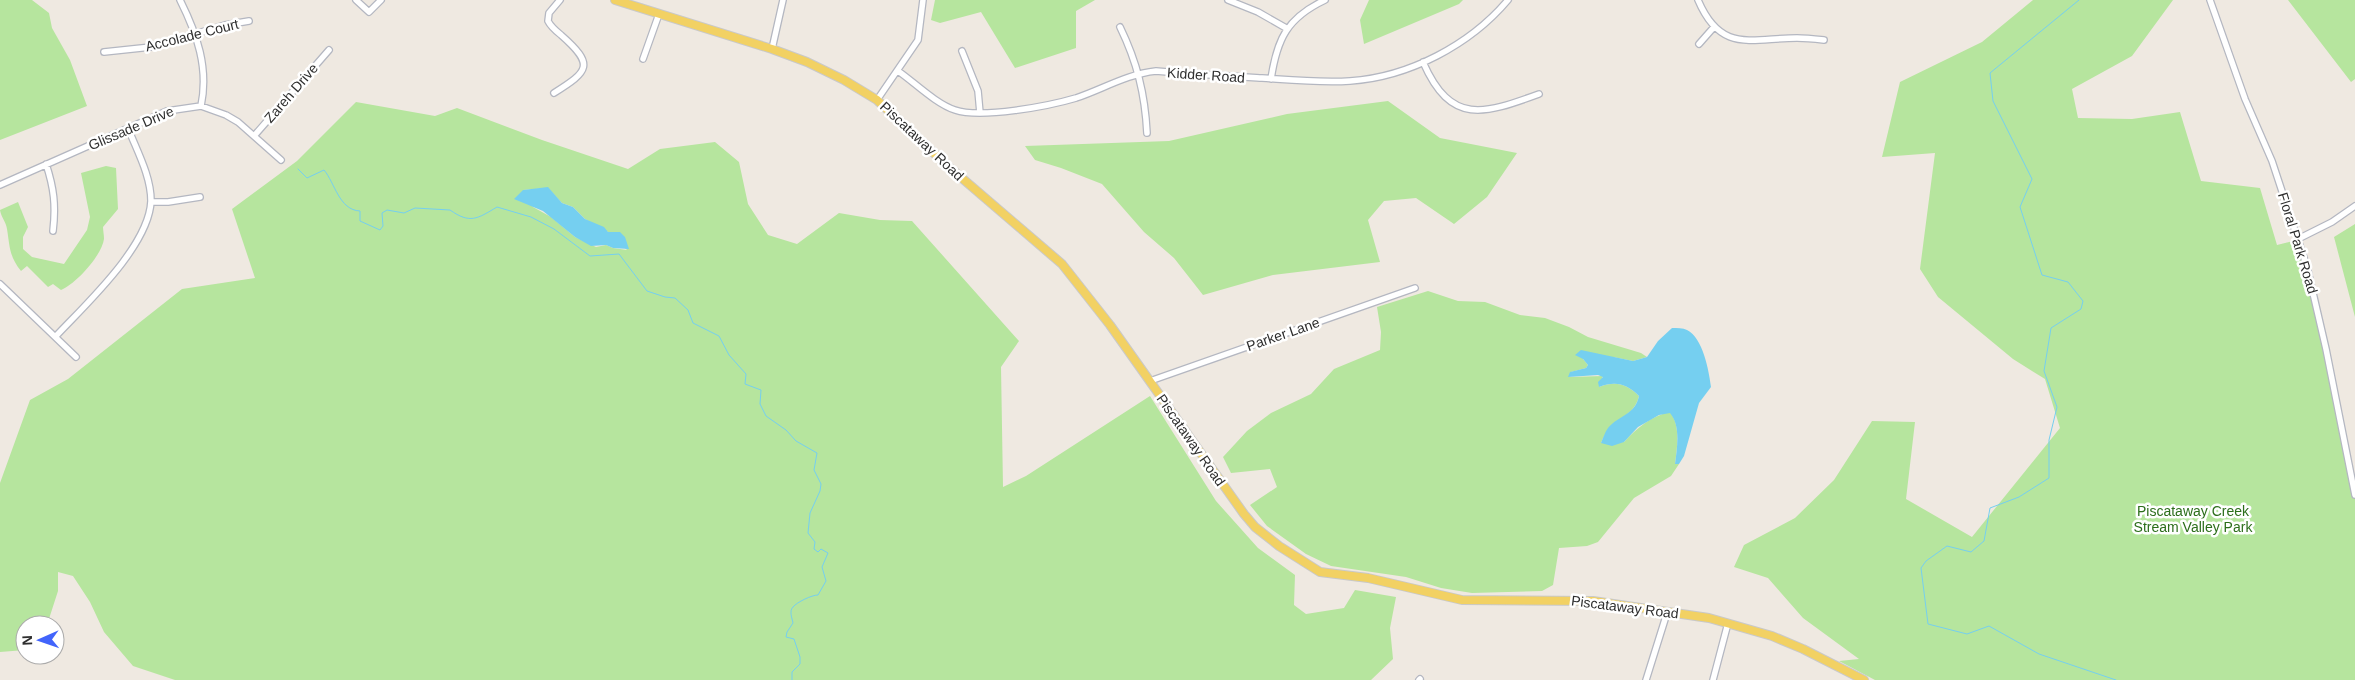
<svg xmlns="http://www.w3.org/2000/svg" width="2355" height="680" font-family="Helvetica,sans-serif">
<rect width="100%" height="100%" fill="#efe9e1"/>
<path fill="#b6e59e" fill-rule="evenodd" d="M0 0H32L49 13 52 28 70 60 87 106 0 140Z
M935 0H1095L1076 11V48L1015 68 981 12 940 23 931 20Z
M1369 0H1463L1459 4 1364 44 1360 20Z
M2033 0H2173L2132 56 2072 89 2078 118 2132 119 2180 112 2201 181 2260 188 2277 245 2297 240 2304 260 2355 499V680H1875L1839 661 1859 659 1803 618 1768 578 1734 567 1744 545 1795 518 1834 480 1872 421 1915 422 1906 499 1972 537 2060 428 2045 379 2013 359 1938 297 1920 269 1935 153 1882 157 1900 82 1982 42Z
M2288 0H2355V79L2351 82Z
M1388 101 1440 138 1517 153 1487 197 1454 224 1416 198 1384 201 1368 220 1380 262 1273 275 1203 295 1174 258 1144 232 1102 184 1061 168 1035 160 1025 146 1169 141 1287 114Z
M356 102 435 116 457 108 542 140 628 169 660 149 715 142 739 162 748 204 768 235 797 244 839 213 880 220 912 221 1019 341 1001 367 1003 487 1026 476 1150 396 1216 501 1258 548 1295 575 1294 605 1306 614 1344 608 1355 590 1396 597 1390 628 1393 659 1371 680H175L133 666 104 632 90 602 73 576 58 572V591L47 625H25V650L0 652V483L30 400 68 379 182 289 255 278 232 209 297 161ZM548 188 562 203 573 207 585 219 608 232 627 250 613 248 606 245 596 247 575 237 551 217 533 207 523 190Z
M106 166 116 168 118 209 103 227C103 230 104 235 104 239 102 255 76 284 61 290L53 284 48 287 27 266 21 271C9 256 10 247 7 229 6 222 1 217 0 210L18 202 28 227 23 237V249L32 257 64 264 87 230 90 217 81 173Z
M2355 224V317L2334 237Z
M1428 291 1458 301 1485 302 1520 315 1545 318 1569 327 1588 337 1641 353 1647 357 1633 361 1613 357 1583 359 1588 365 1586 368 1571 372 1569 377 1603 376 1599 387C1615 381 1626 383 1639 396 1634 419 1611 416 1601 443L1624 442C1637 428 1651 416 1670 412 1681 426 1677 448 1675 464H1679L1671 476 1634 498 1598 542 1587 546 1559 548 1553 585 1542 591 1472 593 1441 588 1406 577 1331 566 1306 554 1267 526 1250 505 1277 487 1270 469 1231 473 1223 457 1247 431 1271 413 1311 394 1334 369 1380 350 1381 332 1377 307Z"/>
<path fill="#75cff0" d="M548 187 562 203 573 207 585 219 604 227 608 232H620L625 237 629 249 613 248 606 245 591 246 575 237 543 211 514 199 523 190Z
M1672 328C1677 328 1683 328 1687 330 1703 338 1709 371 1711 387L1699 403 1684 456 1679 464H1675C1677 448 1681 426 1670 413L1659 415 1638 427 1624 442 1612 446 1601 443C1603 438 1605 432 1608 428 1619 415 1635 415 1639 396 1626 383 1615 381 1599 387L1598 382 1603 377 1598 375 1568 377 1570 372 1586 368 1588 365 1583 359 1575 355 1581 350 1633 361 1647 357 1658 341Z"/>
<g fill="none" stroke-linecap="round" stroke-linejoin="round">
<path stroke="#75cff0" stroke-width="1" d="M2079 0 1990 73 1993 101 2032 179 2020 207 2042 275 2068 282 2083 301 2081 309 2051 328 2044 371 2057 407 2049 440V478L2019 497 1990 508 1984 541 1971 552 1947 546 1926 561 1921 568 1928 624 1967 634 1989 626 2039 654 2116 680
M298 169 307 178 324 170C335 183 339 210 360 211V221L380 230 383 226 382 213 387 210 404 213 415 208 450 210C470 224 477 219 497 207L531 217 554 229 590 256 619 254 647 291 665 297 675 298 688 310 693 323 719 336 729 355 746 374 745 384 761 390 760 404 766 416 786 430 796 441 817 453 814 470 821 484 820 491 810 513 808 533 815 542 814 549 818 552 821 549 828 553 822 567 826 581 818 595C812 595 797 602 793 607 789 611 792 618 793 623L787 632 786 637 794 639 800 657V664L792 672V680"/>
<g stroke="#b4b7c1" stroke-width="8">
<path id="minor" d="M180 0C197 34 209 68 201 106
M356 0 369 12 381 0
M1228 0 1258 12 1286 28
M1698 0C1721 54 1751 38 1797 38 1806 38 1815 39 1824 40
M2210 0 2245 99 2272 161 2307 267 2326 349 2355 495
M1120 27C1137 62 1145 94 1147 133
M1699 44 1714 27
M772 49 783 0
M962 51 978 91 980 113
M104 52 151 47 225 25 249 21
M643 59 659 14
M1423 62C1451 126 1484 114 1539 94
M898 71C914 82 936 104 955 110 981 119 1049 106 1076 98 1103 89 1127 74 1156 71 1191 74 1227 76 1262 78 1291 80 1320 83 1350 81 1409 77 1470 45 1508 0
M1271 79C1277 39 1287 18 1325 0
M554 93C589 71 595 65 561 35 556 31 551 27 548 21L549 13 560 0
M877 100 918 40 923 0
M254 136 329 50
M46 164C54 188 56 206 53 231
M0 185 167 111 201 106 226 115 238 122 281 160
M151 202H168L200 197
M2298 239 2332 222 2355 206
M0 284 76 357
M56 336C86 304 149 246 151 201 151 176 137 151 128 128
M1150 381 1415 288
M1419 680 1420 679
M1646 680 1667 613
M1713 680 1728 623"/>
</g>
<g stroke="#c9c9c9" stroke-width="10">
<path id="major" d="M615 0 772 49 807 62 844 80 877 100 949 167 1062 264 1110 325 1244 514 1255 527 1279 546 1320 572 1368 578 1462 600 1593 601 1709 618 1772 636 1803 649 1864 680"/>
</g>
<use href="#minor" stroke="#fff" stroke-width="5.5"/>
<use href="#major" stroke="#f2d163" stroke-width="8"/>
</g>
<g text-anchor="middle" stroke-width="5" stroke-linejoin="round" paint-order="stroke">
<g font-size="14" fill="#2e2e2e" stroke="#fff">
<text transform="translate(192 35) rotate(-14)" y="5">Accolade Court</text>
<text transform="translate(1206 75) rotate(4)" y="5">Kidder Road</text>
<text transform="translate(291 93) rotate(-49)" y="5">Zareh Drive</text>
<text transform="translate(131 128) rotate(-23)" y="5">Glissade Drive</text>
<text transform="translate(922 141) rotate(43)" y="5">Piscataway Road</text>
<text transform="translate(2298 243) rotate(73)" y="5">Floral Park Road</text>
<text transform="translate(1283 334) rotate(-19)" y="5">Parker Lane</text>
<text transform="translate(1191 440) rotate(55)" y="5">Piscataway Road</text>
<text transform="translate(1625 607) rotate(7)" y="5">Piscataway Road</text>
</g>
<g font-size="14" fill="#2c6e1b" stroke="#fff">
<text x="2193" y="516">Piscataway Creek<tspan x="2193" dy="16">Stream Valley Park</tspan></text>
</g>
</g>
<g transform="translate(40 640) rotate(268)"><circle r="24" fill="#ffffff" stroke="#ababab"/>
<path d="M0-4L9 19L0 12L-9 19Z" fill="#4264fb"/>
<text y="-8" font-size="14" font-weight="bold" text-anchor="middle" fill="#2e2e2e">N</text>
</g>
</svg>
